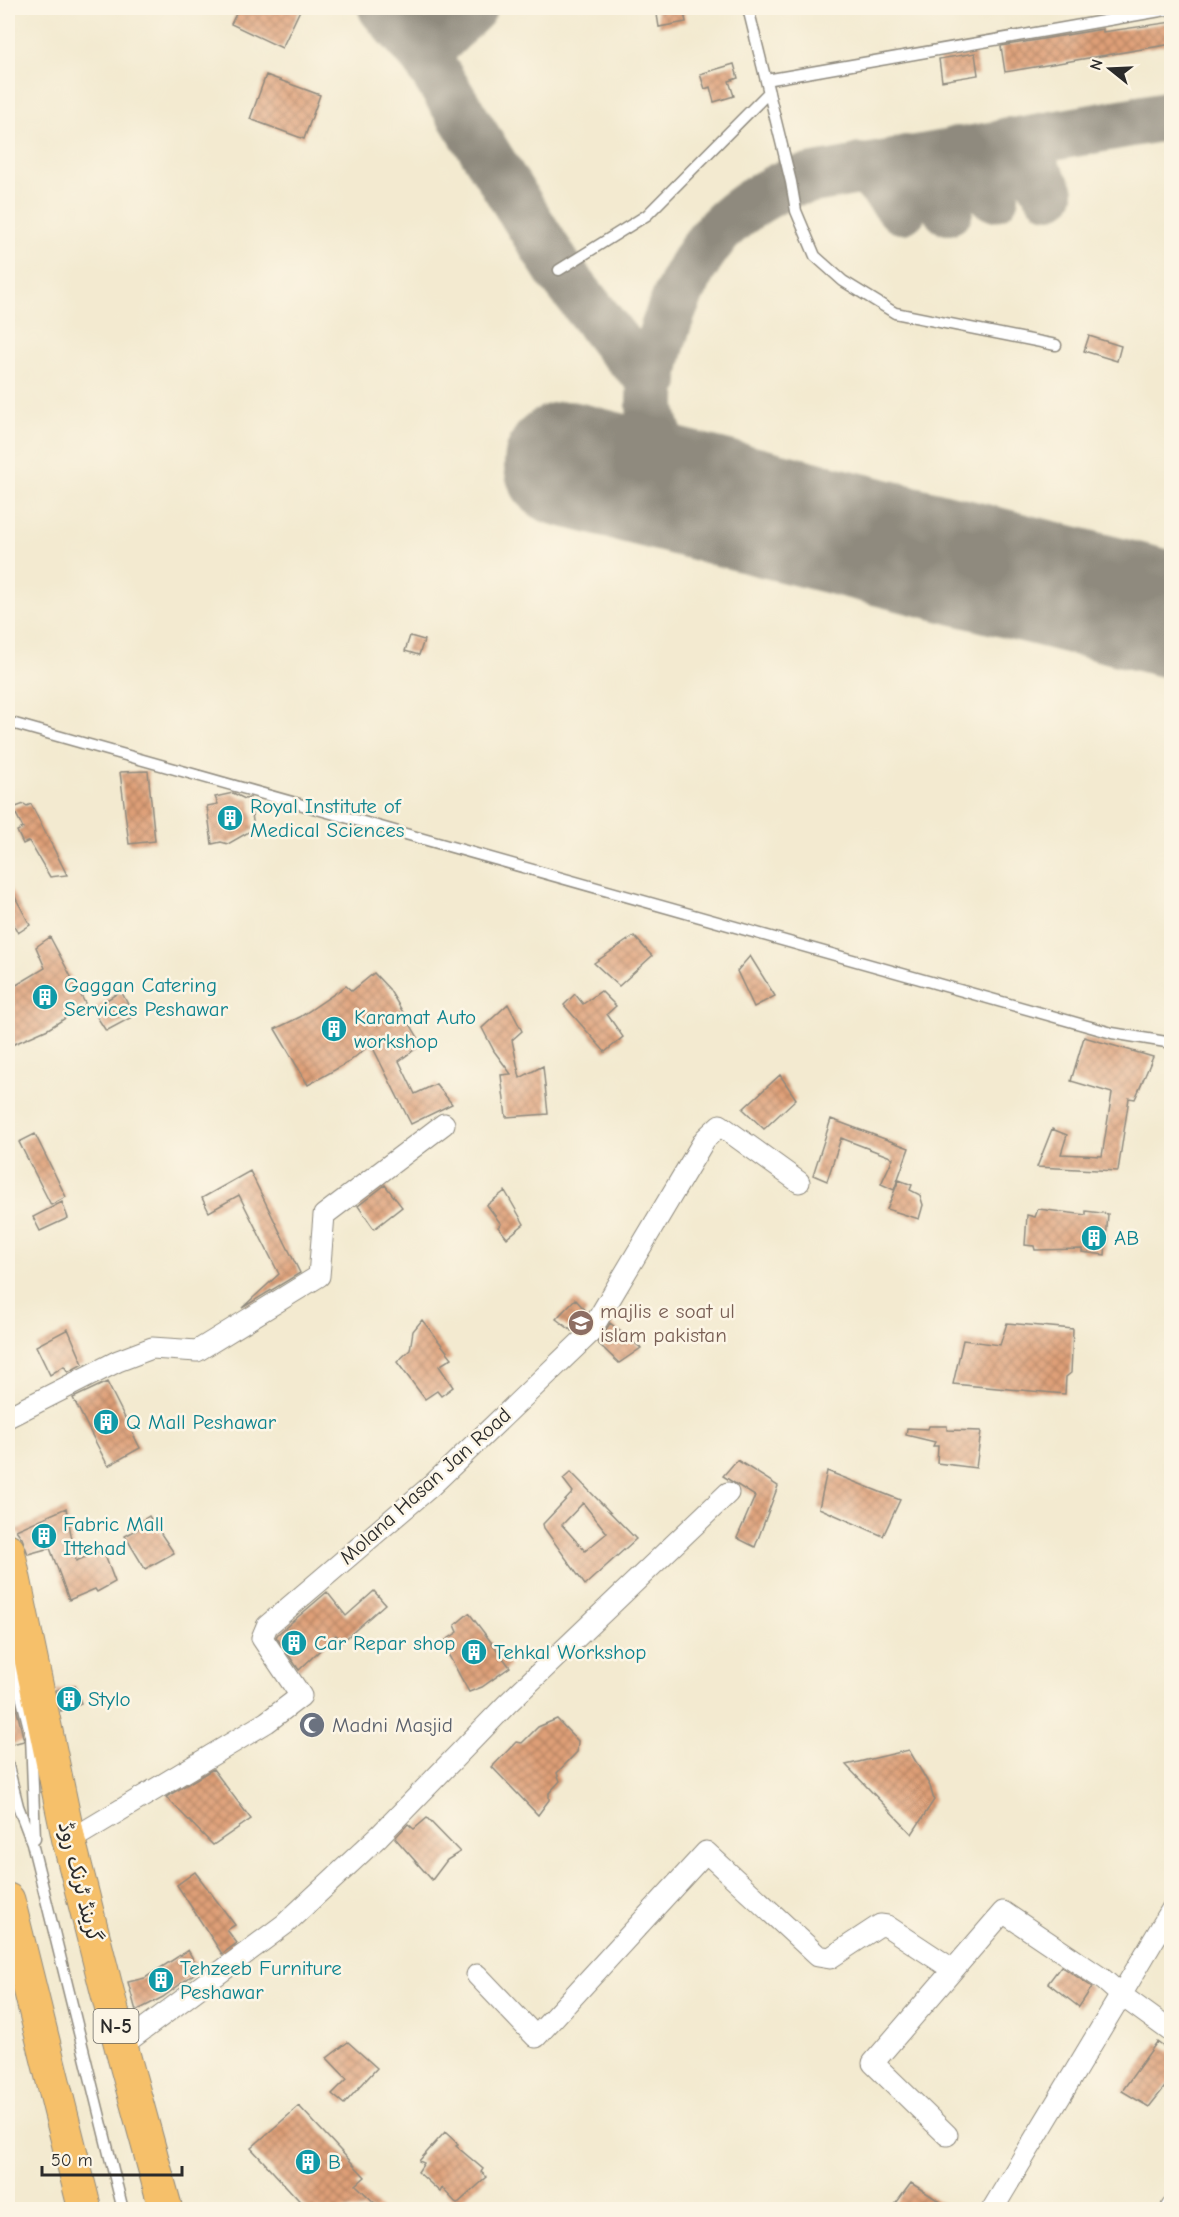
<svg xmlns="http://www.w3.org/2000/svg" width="1179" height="2217" font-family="'Comic Neue','Playpen Sans Arabic',sans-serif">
<defs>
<pattern id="building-cross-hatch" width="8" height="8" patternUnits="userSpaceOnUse" patternTransform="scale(1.5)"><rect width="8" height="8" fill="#de9f77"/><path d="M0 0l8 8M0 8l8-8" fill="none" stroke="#b48262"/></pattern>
</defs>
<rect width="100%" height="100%" fill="#fcf5e5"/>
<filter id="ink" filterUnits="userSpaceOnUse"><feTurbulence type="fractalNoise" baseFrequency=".0167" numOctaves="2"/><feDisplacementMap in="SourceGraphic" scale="12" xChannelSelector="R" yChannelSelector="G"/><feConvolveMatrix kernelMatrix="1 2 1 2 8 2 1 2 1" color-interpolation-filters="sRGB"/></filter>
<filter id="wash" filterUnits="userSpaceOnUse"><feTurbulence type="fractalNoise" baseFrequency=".008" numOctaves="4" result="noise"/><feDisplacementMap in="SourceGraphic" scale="24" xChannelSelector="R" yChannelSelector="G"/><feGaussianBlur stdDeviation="1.35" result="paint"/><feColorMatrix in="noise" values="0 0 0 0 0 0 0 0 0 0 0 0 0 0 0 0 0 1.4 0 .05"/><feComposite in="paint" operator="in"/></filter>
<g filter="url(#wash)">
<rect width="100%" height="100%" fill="#f3ead0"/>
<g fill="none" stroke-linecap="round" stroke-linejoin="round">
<path stroke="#8f8a7e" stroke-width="50" d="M383 8 424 55 559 270 618 345 654 381
M424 55 472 8
M1008 142 1024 153 1049 193
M957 151 994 196
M906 160 922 169 948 210
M860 168 875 178 902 209
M698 496C692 491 683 485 677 479 672 473 668 462 665 454 659 439 652 423 651 406 650 353 680 277 713 237 734 212 762 195 791 182L1172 115"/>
<path stroke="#8f8a7e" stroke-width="126" d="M567 464 1172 615"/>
</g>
<g id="blocks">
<path fill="url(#building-cross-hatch)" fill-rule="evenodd" d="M239 8H301L282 48 231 24Z
M656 8H683L686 22 659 27Z
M1172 22V44L1005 72 1001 46 1103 29V32Z
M975 53 978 75 942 81 939 59Z
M734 64 738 78 729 81 734 96 714 102 710 87 705 89 700 74Z
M266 75 320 95 304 139 250 119Z
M1089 336 1121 346 1117 361 1084 351Z
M410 636 424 640 419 655 405 651Z
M148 771 155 841 129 844 120 772Z
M233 793 245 799 250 798 254 829 228 844 221 842 212 844 207 806 218 804 215 797Z
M24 804 27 806 31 804 67 875 50 877 29 841 23 844 17 831 23 828 13 808Z
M8 884 30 925 18 933 8 914Z
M634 936 652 956 619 986 594 963Z
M50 937 86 1005 48 1029 12 1045 8 1035V990L45 968 36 947Z
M750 956 775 996 754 1007 737 971Z
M374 973 389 989 422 1044 399 1061 415 1094 436 1084 452 1104 411 1124 371 1044 349 1062 308 1085 275 1029 300 1017 346 986 352 991Z
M121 991 134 1016 106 1031 92 1009Z
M601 991 616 1006 607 1014 623 1037 605 1052 564 1005 575 994 583 1004Z
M508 1004 522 1031 512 1040 520 1078 543 1066 548 1114 506 1117 501 1075 511 1074 494 1051 482 1028Z
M1084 1037 1153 1057 1135 1099 1129 1098 1118 1171 1037 1167 1052 1129 1067 1135 1061 1154 1102 1156 1112 1093 1071 1081Z
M780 1075 796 1099 764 1129 743 1109Z
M831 1119 909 1148 894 1190 881 1184 893 1158 841 1138 827 1181 813 1175Z
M35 1134 66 1197 51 1205 19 1142Z
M250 1171 300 1273 242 1308 279 1274 239 1195 209 1212 202 1198Z
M899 1180 912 1185 910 1190 920 1195 923 1205 919 1219 887 1209Z
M385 1185 402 1207 374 1229 358 1206Z
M505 1191 524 1224 507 1238 498 1227 501 1224 487 1205Z
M62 1202 68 1218 40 1231 33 1217Z
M1038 1209 1086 1215V1211L1108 1214 1105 1255 1082 1252V1249L1035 1250 1034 1246 1025 1245 1027 1215 1035 1217Z
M575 1299 587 1312 572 1331 556 1319Z
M422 1320 452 1358 439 1366 453 1387 441 1396 437 1391 425 1399 397 1362 410 1350 413 1331Z
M610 1323 641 1348 619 1363 598 1343Z
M1007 1323 1073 1329 1071 1373 1066 1377 1065 1394 953 1384 963 1340 1000 1345Z
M68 1329 83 1364 68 1372 64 1366 50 1375 36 1346Z
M107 1382 140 1448 108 1466 73 1398Z
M929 1426H947V1430L981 1431 976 1468 937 1463 938 1446H933L935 1442 906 1435 907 1428 928 1429Z
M737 1460 778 1486 755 1547 737 1538 755 1496 723 1476Z
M827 1471 900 1500 883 1536 819 1508Z
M571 1472 636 1539 585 1585 544 1528 543 1524 573 1492 563 1479ZM583 1503 607 1533 585 1551 562 1525Z
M66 1508 76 1561 103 1550 115 1582 97 1592 95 1589 69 1600 50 1548 28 1554 22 1538 16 1530Z
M149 1516 174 1553 145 1569 125 1536 138 1529 140 1522Z
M374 1591 385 1604 342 1642 336 1635 299 1670 276 1637 278 1634 327 1592 346 1616Z
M469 1613 510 1667 482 1687 469 1692 442 1643 458 1632 455 1625Z
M11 1685 24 1741 8 1745V1686Z
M75 1686 81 1703 61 1711 56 1690Z
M557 1719 578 1741 577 1752 557 1773 560 1781 549 1793V1800L538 1815 492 1767 516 1742 522 1743 538 1727Z
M909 1750 930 1786 934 1800 912 1834 846 1765Z
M213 1769 251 1819 213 1845 166 1797Z
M427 1818 460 1852 447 1860 432 1880 395 1838 408 1824 414 1829Z
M195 1872 235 1925 227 1930 237 1943 222 1954 177 1885Z
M188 1950 199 1970 163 1997 136 2011 128 1982 145 1978Z
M1061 1966 1092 1987 1079 2007 1048 1983Z
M348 2042 377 2068 344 2104 332 2094 347 2079 327 2058Z
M1157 2042 1172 2053V2078L1149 2107 1122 2091Z
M299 2106 365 2177 356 2185 382 2210H308L251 2148Z
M445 2132 458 2144 456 2146 483 2169 481 2172 487 2177 457 2204 442 2188 440 2192 418 2172 424 2163 419 2161Z
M911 2183 953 2210H891Z"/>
</g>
</g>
<g filter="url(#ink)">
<use href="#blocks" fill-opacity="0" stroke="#8f8a7e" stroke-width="1.5"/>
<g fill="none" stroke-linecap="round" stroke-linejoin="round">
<g stroke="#8f8a7e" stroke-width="13">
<path id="lane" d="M748 8 791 182 796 211 815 256 843 281 895 313 1056 345
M766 80 1172 9
M559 270 647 215 769 92
M8 722 1112 1033 1172 1043
M8 1643 31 1736 35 1838
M8 1766 18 1806 32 1843 123 2210"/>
</g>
<g stroke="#8f8a7e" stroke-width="23">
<path id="street" d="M8 1417 118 1361 152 1348 197 1351 319 1276 324 1215 444 1124
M69 1841 267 1722 301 1696 262 1638 267 1626 431 1486 589 1334 705 1139 720 1125 799 1182
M1172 1909 1121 1995 1172 2032
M477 1975 536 2037 706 1852 818 1956 830 1958 880 1925 887 1926 952 1969
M121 2046 285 1924 379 1836 507 1704 728 1493
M947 2135 873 2063 1003 1912 1104 1980 1121 1995 992 2210
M1171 2210 1172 2207"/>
</g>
<g stroke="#8f8a7e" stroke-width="35">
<path id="highway" d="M8 1550 69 1841 121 2046 166 2210
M8 1900 85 2210"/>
</g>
<use href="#lane" stroke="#fff" stroke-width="10"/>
<use href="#street" stroke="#fff" stroke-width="21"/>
<use href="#highway" stroke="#f6c06b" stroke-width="33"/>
</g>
</g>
<defs>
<g id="building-disc" transform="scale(1.35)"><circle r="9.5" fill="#0f9aa8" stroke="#fcf5e5"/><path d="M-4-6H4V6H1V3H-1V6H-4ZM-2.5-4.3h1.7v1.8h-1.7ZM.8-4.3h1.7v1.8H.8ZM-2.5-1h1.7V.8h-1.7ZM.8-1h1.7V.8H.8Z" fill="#fff"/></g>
<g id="school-disc" transform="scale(1.35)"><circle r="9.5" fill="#8d6e63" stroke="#fcf5e5"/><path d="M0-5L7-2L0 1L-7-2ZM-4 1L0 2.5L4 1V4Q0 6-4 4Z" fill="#fff"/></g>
<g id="mosque-disc" transform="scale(1.35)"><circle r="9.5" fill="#6b7280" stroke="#fcf5e5"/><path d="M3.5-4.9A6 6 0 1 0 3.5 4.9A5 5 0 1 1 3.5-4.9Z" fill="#fff"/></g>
</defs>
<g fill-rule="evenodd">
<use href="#building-disc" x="230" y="818"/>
<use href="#building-disc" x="45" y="997"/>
<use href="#building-disc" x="334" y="1029"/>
<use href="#building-disc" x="1094" y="1238"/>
<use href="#school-disc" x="581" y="1323"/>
<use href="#building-disc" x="106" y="1422"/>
<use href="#building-disc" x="44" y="1536"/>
<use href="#building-disc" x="294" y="1643"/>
<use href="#building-disc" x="474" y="1652"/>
<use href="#building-disc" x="69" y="1699"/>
<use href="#mosque-disc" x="312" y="1725"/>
<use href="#building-disc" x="161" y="1980"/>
<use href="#building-disc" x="308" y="2162"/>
</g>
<g text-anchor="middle" stroke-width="5" stroke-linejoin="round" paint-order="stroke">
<rect fill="#fcf5e5" stroke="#6a6863" stroke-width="1.5" x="93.5" y="2009" width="45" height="34" rx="4.5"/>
<g font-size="20" font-weight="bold" fill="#2b2b2b">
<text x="116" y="2033">N-5</text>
</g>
<g font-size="21" fill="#0d838f" stroke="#fcf5e5" text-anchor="start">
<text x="250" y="813">Royal Institute of<tspan x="250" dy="24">Medical Sciences</tspan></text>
<text x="64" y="992">Gaggan Catering<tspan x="64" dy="24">Services Peshawar</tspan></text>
<text x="354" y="1024">Karamat Auto<tspan x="354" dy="24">workshop</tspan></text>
<text x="1114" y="1245">AB</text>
<text x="126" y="1429">Q Mall Peshawar</text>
<text x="63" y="1531">Fabric Mall<tspan x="63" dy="24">Ittehad</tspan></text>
<text x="314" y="1650">Car Repar shop</text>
<text x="494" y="1659">Tehkal Workshop</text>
<text x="88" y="1706">Stylo</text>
<text x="180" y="1975">Tehzeeb Furniture<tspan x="180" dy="24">Peshawar</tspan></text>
<text x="328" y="2169">B</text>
</g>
<g font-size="21" fill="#785e54" stroke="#fcf5e5" text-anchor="start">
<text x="600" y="1318">majlis e soat ul<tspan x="600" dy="24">islam pakistan</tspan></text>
</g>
<g font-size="21" fill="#2b2b2b" stroke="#fcf5e5">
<text transform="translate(425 1486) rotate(-42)" y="7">Molana Hasan Jan Road</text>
<text transform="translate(80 1882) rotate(76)" y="7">گرینڈ ٹرنک روڈ</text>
</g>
<g font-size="21" fill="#5b616d" stroke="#fcf5e5" text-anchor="start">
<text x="332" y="1732">Madni Masjid</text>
</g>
</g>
<rect width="1179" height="2217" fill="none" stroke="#fcf5e5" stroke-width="30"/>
<g transform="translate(1110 69) rotate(288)" stroke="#fcf5e5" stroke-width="4.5" paint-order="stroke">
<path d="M0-4.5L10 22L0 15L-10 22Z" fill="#2b2b2b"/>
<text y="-9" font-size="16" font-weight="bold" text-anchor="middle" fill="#2b2b2b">N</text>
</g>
<path d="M42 2166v9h140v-9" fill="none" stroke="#2b2b2b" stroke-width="3"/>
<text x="51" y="2166" font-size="18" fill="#2b2b2b" stroke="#fcf5e5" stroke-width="4.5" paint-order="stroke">50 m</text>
</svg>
